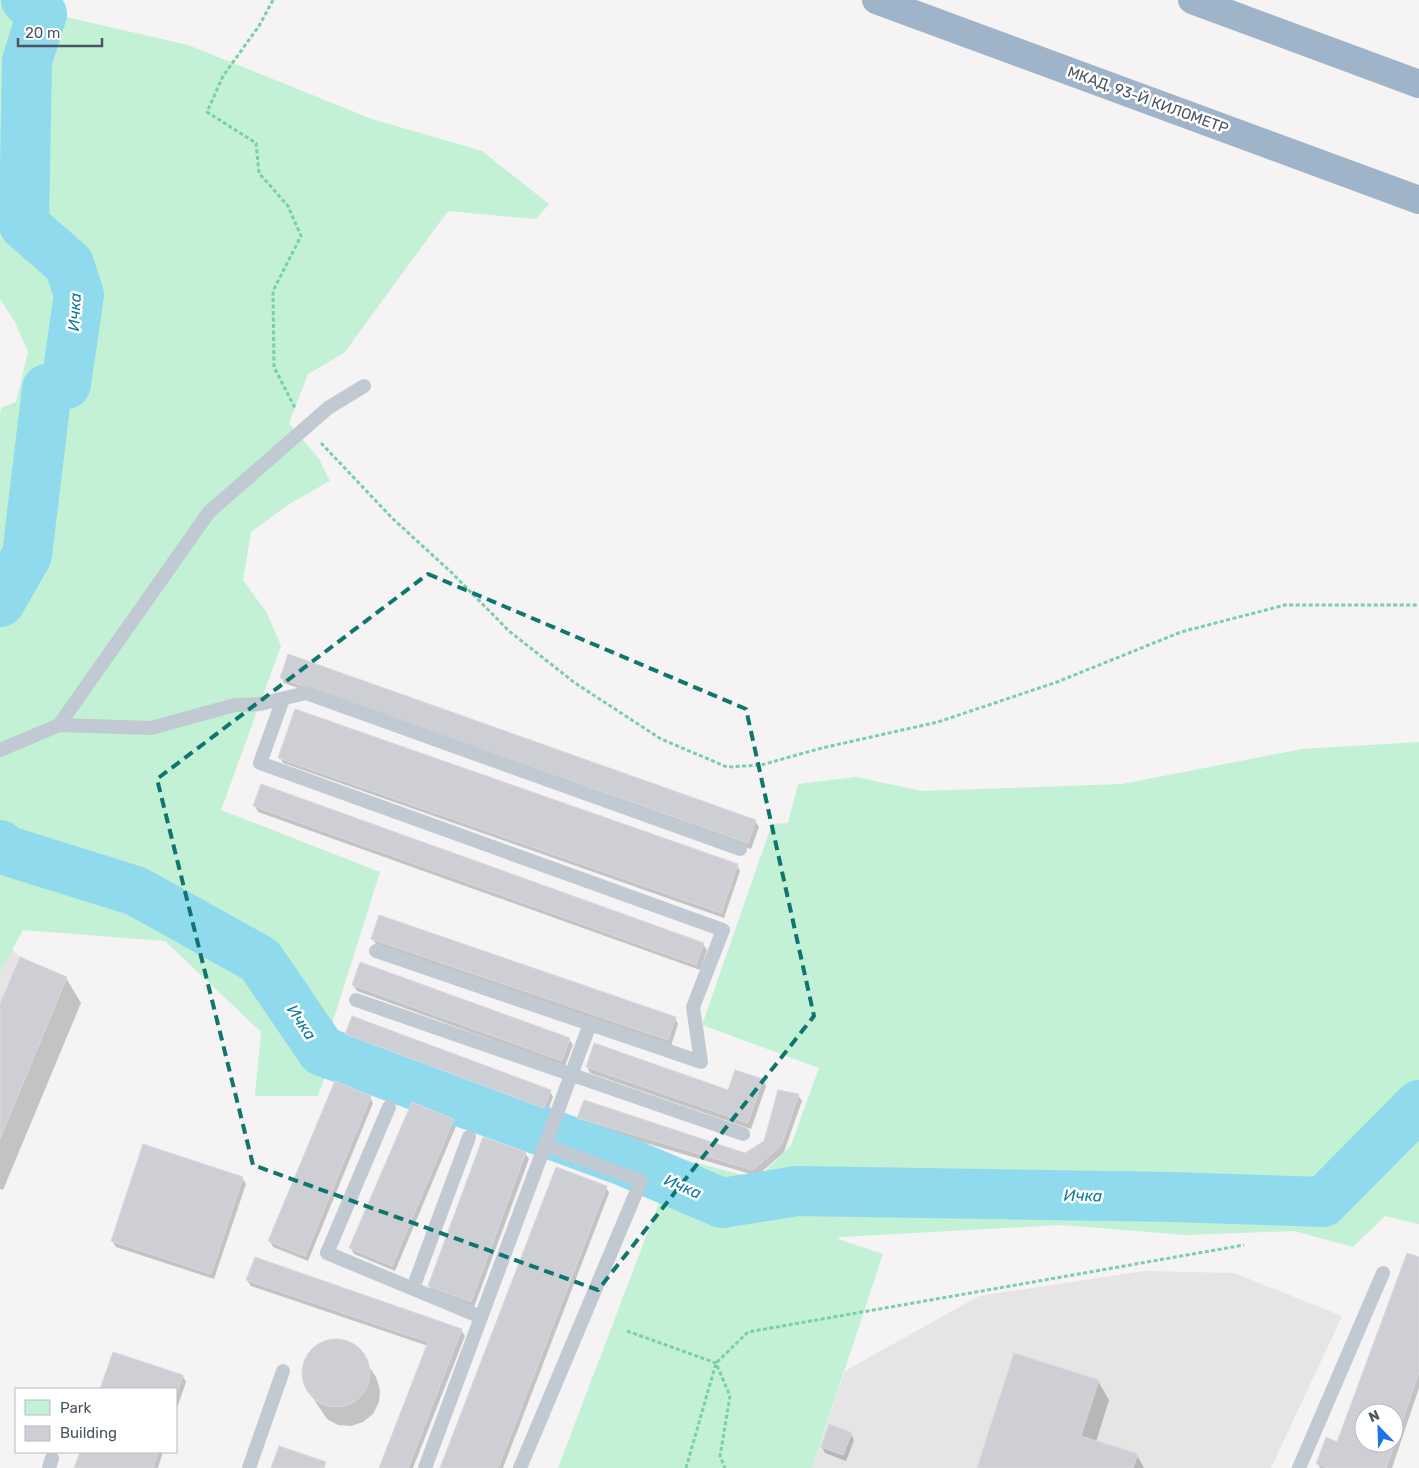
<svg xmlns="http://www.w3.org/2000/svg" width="1419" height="1468" font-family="Rubik,sans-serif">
<rect width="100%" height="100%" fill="#f5f3f3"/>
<path fill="#e6e4e5" d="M0 937 20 957 0 1004Z
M1144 1271 1234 1273 1342 1316 1271 1468H812L845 1371 979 1296Z"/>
<path fill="#c3f1d5" d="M0 0H18L53 14 188 45 372 119 482 151 549 204 536 219 448 211 344 353 308 374 289 423 319 459 330 481 289 504 251 532 243 580 267 613 281 646 221 810 380 872 328 1037 586 1133 757 1179 791 1145 819 1068 702 1025 772 824 788 823 798 784 856 777 922 791 1122 784 1302 749 1419 742V1224L1385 1216 1353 1247 1294 1231 1187 1235 1061 1225 841 1237 838 1239 883 1254 812 1468H558L666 1184 332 1058 318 1096H255L261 1032 165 941 23 930 0 972V415L1 408 16 402 28 352 15 322 0 299V224L4 215 0 206Z"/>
<path fill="#0003" fill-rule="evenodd" d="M281 677 755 821 759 827 751 849 284 683Z
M280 757 737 865 740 871 724 918 283 763Z
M255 806 703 944 707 950 700 970 258 812Z
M372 938 675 1018 678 1024 671 1046 376 944Z
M66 978 81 1003 3 1190 0 1189V1007Z
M353 985 569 1039 573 1045 565 1066 357 991Z
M346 1034 550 1091 553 1097 547 1113 350 1039Z
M595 1045 729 1092 736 1071 763 1080 766 1086 751 1129 590 1073 587 1067Z
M798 1095 802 1101 784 1152 757 1176 582 1124 579 1118 746 1154 765 1141Z
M370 1097 373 1103 308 1261 273 1247 270 1241Z
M453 1120 456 1126 395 1271 354 1254 351 1248Z
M525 1153 529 1159 474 1307 433 1292 429 1286Z
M242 1178 246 1184 214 1279 116 1247 112 1241Z
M606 1187 609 1193 503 1468H441Z
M1419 1259V1388L1392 1468H1320L1318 1464 1338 1443ZM1364 1413H1394V1443H1364Z
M247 1280 461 1330 465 1336 413 1468H380L428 1346 251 1286Z
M332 1341 345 1342 356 1348 376 1377 380 1390 379 1402 373 1414 363 1422 351 1426 338 1425 327 1419 307 1389 303 1377 304 1364 310 1353 320 1344Z
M114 1353 183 1376 186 1382 176 1411V1389H102Z
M1098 1381 1109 1400 1096 1442 1137 1455 1144 1468H979Z
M851 1434 854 1440 846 1461 825 1453 822 1447Z
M81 1452H163L158 1468H76Z"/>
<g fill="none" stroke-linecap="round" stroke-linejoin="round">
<path stroke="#90daee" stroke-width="50" d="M0 602 27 555 47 389 66 384 79 295 69 264 24 225 27 61 42 14 26 0
M0 845 5 850 136 891 260 960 322 1051 624 1161 722 1203 797 1191 1171 1197 1323 1202 1419 1105"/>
</g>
<path fill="#cdcfd5" stroke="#d7d9de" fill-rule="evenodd" d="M288 654 756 820 748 843 280 678Z
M295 709 738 864 721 913 278 758Z
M261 784 704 943 696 965 253 806Z
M379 915 676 1017 668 1040 371 939Z
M20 957 67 977 0 1139V1004Z
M360 962 570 1038 562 1061 352 985Z
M352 1016 551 1090 544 1108 345 1034Z
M594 1043 728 1090 735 1070 763 1079 748 1123 586 1067Z
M335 1081 371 1096 305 1256 268 1241Z
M778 1090 799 1094 781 1146 753 1170 577 1118 584 1100 745 1153 764 1141Z
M412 1102 454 1119 392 1266 349 1248Z
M483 1137 526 1152 471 1302 428 1286Z
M143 1144 243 1177 211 1274 111 1241Z
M556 1167 607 1186 498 1468H440Z
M1407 1253 1419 1257V1372L1386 1468H1328L1316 1464 1326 1437 1337 1442ZM1364 1413H1394V1443H1364Z
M255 1257 462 1329 408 1468H379L428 1342 246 1280Z
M302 1373a34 34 0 1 1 68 0a34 34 0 1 1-68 0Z
M113 1352 183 1375 176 1396V1389H100Z
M1014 1353 1099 1380 1081 1436 1138 1454 1133 1468H977Z
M829 1424 852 1433 843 1455 821 1447Z
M279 1446 326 1462 324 1468H271Z
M80 1452H158L153 1468H74Z"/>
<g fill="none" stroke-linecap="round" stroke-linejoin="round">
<path stroke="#7ad0a6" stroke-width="3" stroke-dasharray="4 2.5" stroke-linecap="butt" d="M273 0 259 26 223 76 207 112 256 143 259 173 288 206 301 236 273 291 274 367 296 410
M321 443 392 518 451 572 509 631 575 683 661 739 727 767 761 765 822 748 938 722 1057 682 1181 632 1285 605H1419
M627 1331 716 1363 730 1396 720 1456 725 1468
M686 1468 716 1363 748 1332 1244 1245"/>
<path stroke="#c1cad2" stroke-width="14" d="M283 699 260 763 723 930 693 1007 701 1062 376 951
M59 725 151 728 235 705 260 704 306 693 740 849
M0 750 59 725 209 512 328 408 364 386
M356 1000 743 1134
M389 1107 327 1253 481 1317
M413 1288 469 1137
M49 1468 52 1458
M249 1468 283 1371
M425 1468 590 1024
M520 1468 641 1181 545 1145
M1299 1468 1383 1273"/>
<path stroke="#9fb4c9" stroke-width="28" d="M876 0 1419 200
M1192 0 1419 84"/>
</g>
<path fill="none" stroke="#0f766e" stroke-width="4" stroke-dasharray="10 6" stroke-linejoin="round" d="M428 574 746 709 814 1016 598 1290 253 1165 157 779Z"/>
<g text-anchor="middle" stroke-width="5" stroke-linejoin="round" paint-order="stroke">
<g font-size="15" fill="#4a5661" stroke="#fff">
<text transform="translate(1148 100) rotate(20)" y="5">МКАД, 93-Й КИЛОМЕТР</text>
</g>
<g font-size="16" font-style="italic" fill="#0c7c9b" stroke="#fff">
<text transform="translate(74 312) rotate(-87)" y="6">Ичка</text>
<text transform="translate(302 1022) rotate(56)" y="6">Ичка</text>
<text transform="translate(683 1186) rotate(23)" y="6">Ичка</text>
<text transform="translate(1083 1195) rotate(1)" y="6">Ичка</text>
</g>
</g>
<rect x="15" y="1388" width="162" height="65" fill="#ffffff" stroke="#b7bbc0"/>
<rect x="25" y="1400" width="25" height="15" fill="#c3f1d5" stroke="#b7bbc0"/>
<text x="60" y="1413" font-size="15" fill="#4a5661">Park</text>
<rect x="25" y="1426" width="25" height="15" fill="#cdcfd5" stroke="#b7bbc0"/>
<text x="60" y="1438" font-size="15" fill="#4a5661">Building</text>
<g transform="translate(1379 1428) rotate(337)"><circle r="24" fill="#ffffff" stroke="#b7bbc0"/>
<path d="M0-4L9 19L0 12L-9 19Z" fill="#1a73e8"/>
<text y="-8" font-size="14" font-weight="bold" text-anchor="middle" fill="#4a5661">N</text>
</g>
<path d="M18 38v8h84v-8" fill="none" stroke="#4a5661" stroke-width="2.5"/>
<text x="25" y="38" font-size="15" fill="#4a5661" stroke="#ffffff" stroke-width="4" paint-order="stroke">20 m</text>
</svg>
